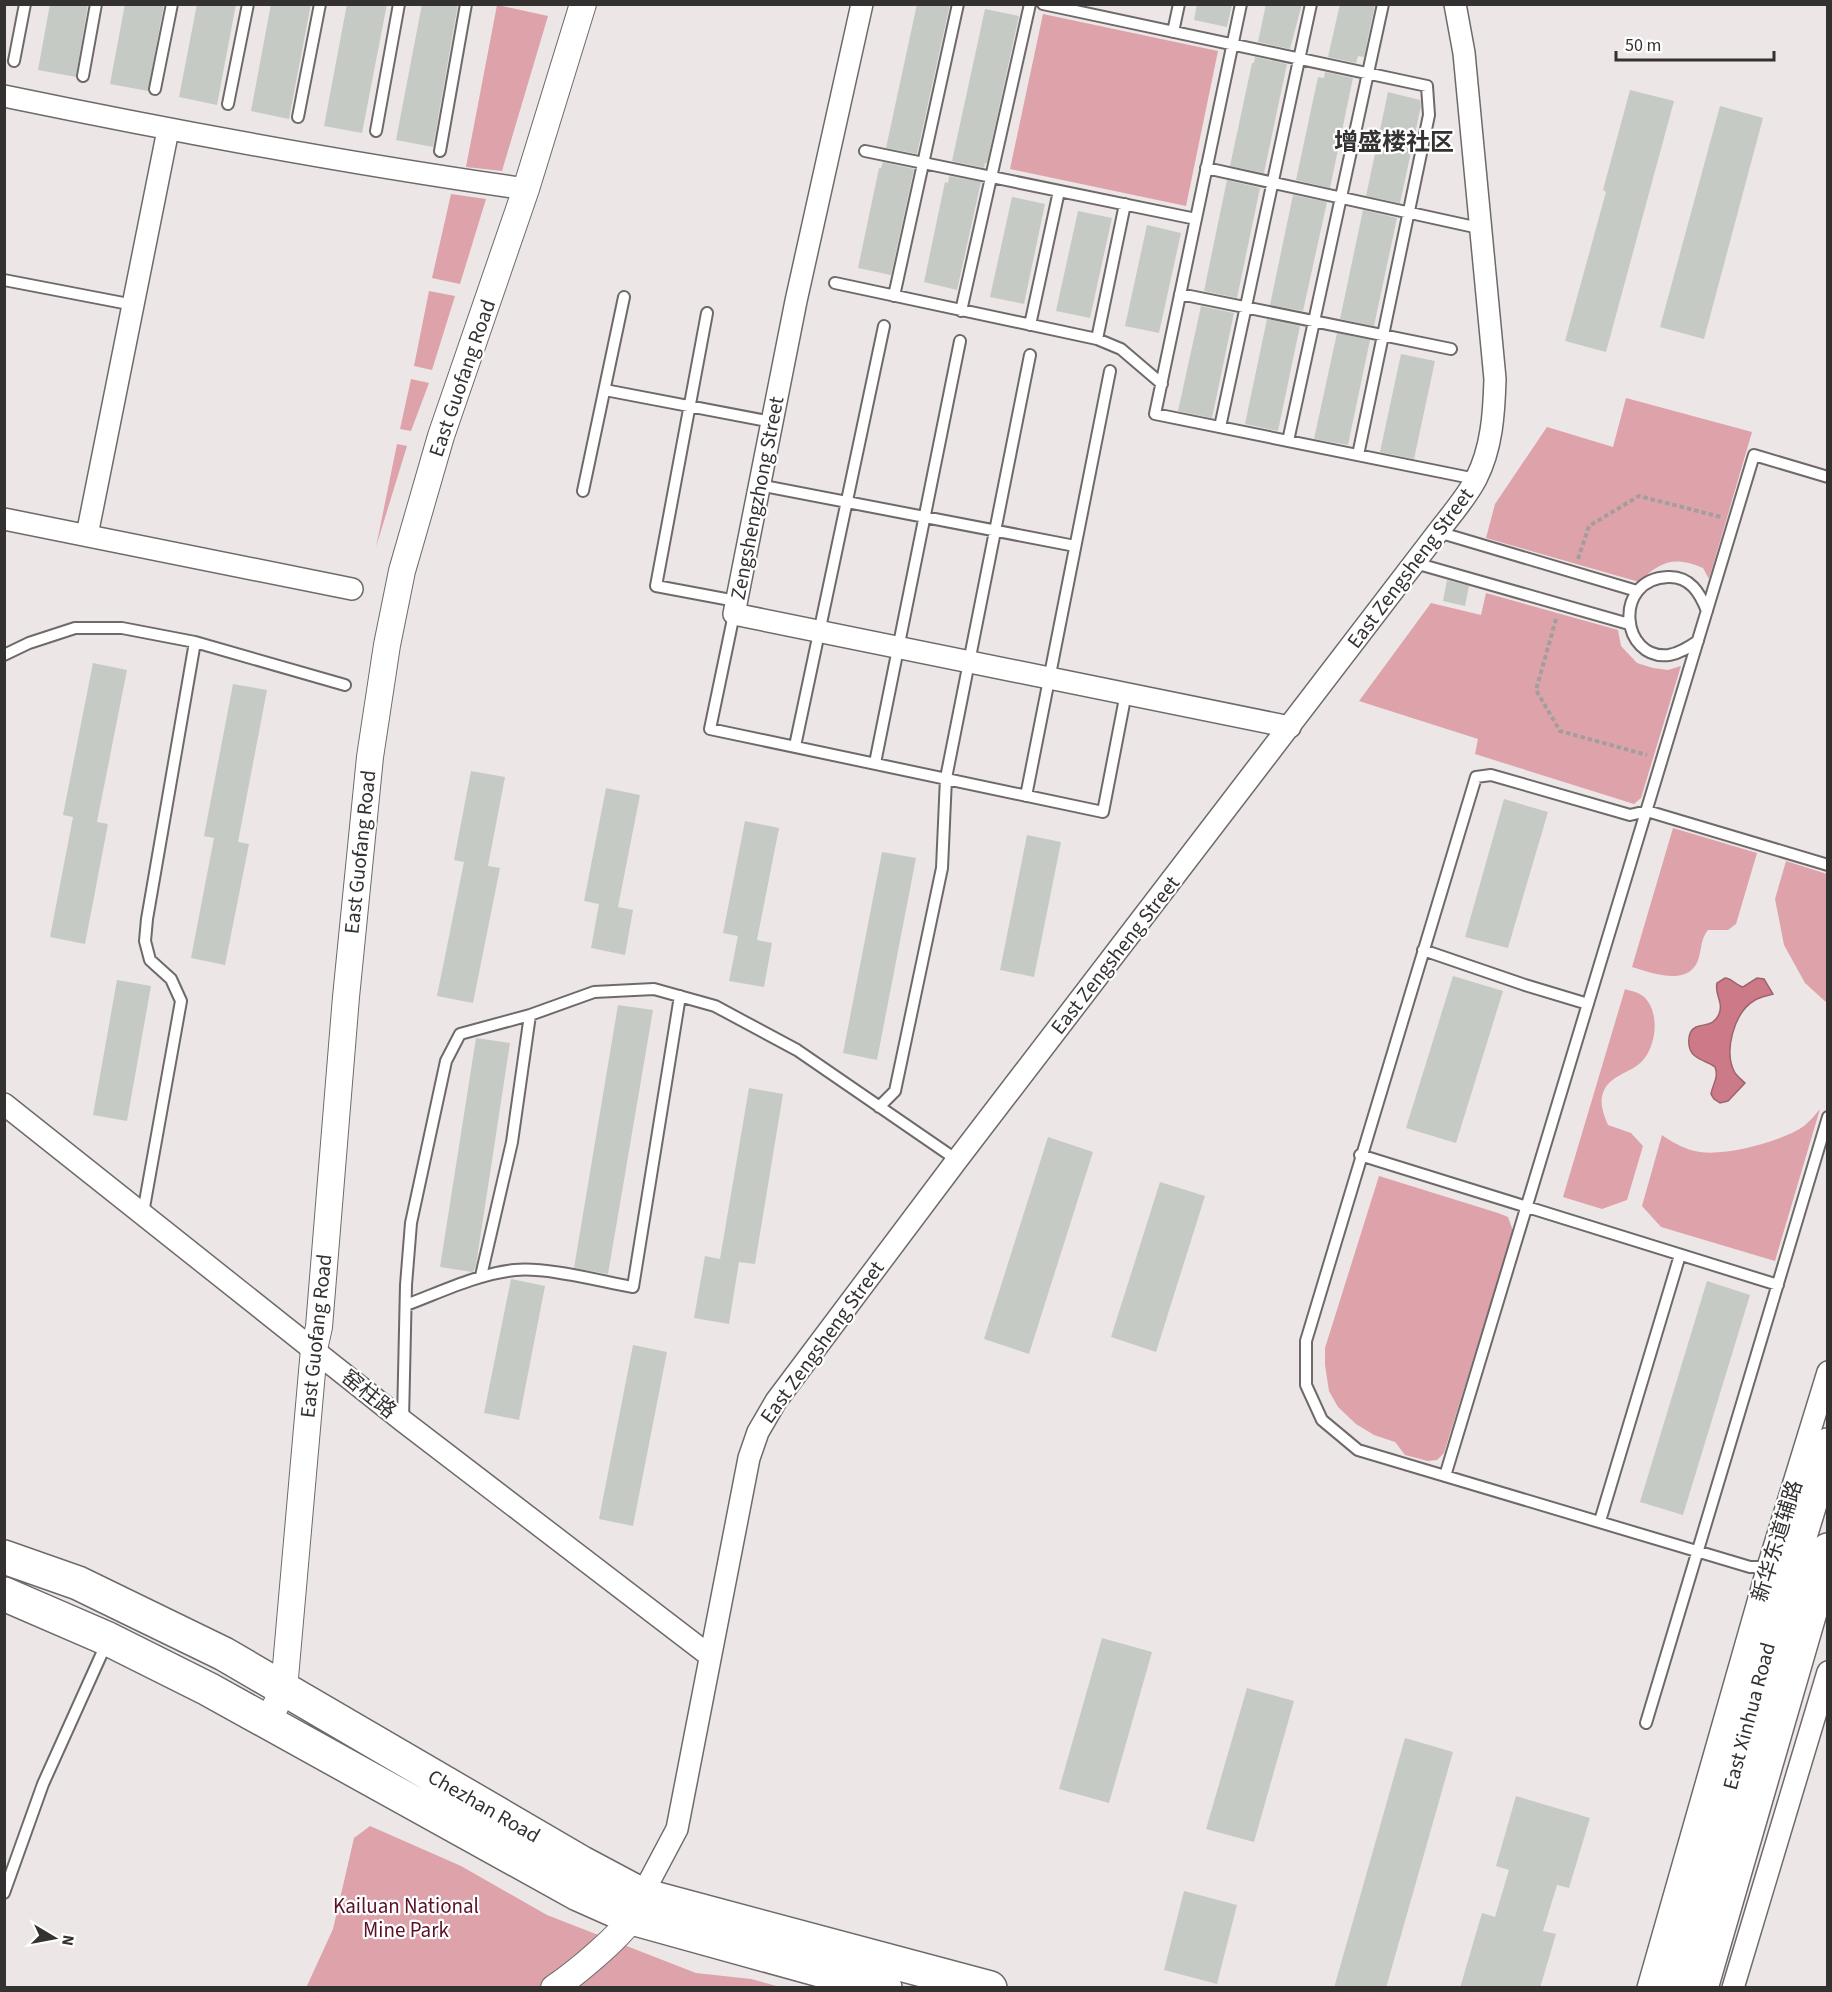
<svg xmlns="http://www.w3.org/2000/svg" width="1832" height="1992" font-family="'Source Sans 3','Noto Sans SC',sans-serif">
<rect width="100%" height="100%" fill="#ece6e6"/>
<path fill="#dea2aa" d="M497 5 548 16 502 171 466 167Z
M1043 14 1218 51 1186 206 1010 169Z
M451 194 486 199 460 284 432 278Z
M429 291 455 296 432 370 414 366Z
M411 379 429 383 411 431 400 429Z
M1626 398 1752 432 1709 579 1703 568C1674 556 1661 561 1639 582L1486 538 1495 504 1547 427 1613 447Z
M397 444 407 446 376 547Z
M1486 593 1618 630 1621 646 1637 663 1653 668 1668 670 1681 666 1641 798 1634 804 1475 754 1478 739 1359 701 1431 603 1481 615Z
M1673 828 1757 853 1736 924 1728 930H1708C1701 939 1702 946 1699 957 1691 988 1652 973 1632 967Z
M1786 861 1827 874V1003L1805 983 1784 945 1775 899Z
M1625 989C1631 991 1638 992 1643 996 1661 1011 1657 1049 1639 1064 1627 1074 1609 1076 1603 1093 1599 1103 1604 1115 1608 1125L1631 1133 1643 1146 1627 1200 1602 1209 1563 1197Z
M1820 1109 1775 1261 1661 1227 1642 1206 1662 1135C1673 1143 1686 1150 1700 1152 1727 1156 1781 1142 1804 1126 1810 1121 1815 1115 1820 1109Z
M1379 1176 1498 1213 1508 1217 1513 1231 1444 1453 1437 1460 1428 1461 1405 1455 1395 1442 1374 1435 1356 1424 1338 1407 1329 1391 1325 1365V1348Z
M370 1826 461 1866 547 1915 696 1973 751 1979 780 1987 306 1988 333 1929 354 1838Z"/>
<path fill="#cc7a87" stroke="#9e646d" stroke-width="1.5" d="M1725 978C1731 978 1736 985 1743 987L1757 978 1764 979 1773 994C1767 996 1760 997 1755 1000 1734 1012 1723 1052 1735 1073 1738 1077 1742 1080 1745 1083L1728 1101 1720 1103 1714 1099 1711 1094C1713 1083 1719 1078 1715 1067 1709 1062 1701 1061 1695 1056 1687 1050 1686 1032 1696 1027 1706 1023 1713 1027 1719 1014 1724 1002 1714 994 1717 983Z"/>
<path fill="#c6cac5" d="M50 4H88L76 77 38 70Z
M125 4H164L148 91 110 84Z
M197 4H236L217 105 179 97Z
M271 4H311L289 119 251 111Z
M347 4H387L362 133 324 126Z
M422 4H458L433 147 396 140Z
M917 4H950L917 154 886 148Z
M1197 4H1232L1227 27 1194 20Z
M1266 4H1302L1290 49 1258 42Z
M1340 4H1375L1364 57 1358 56 1356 63 1328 57Z
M985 9 1019 16 987 163H985L984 168 952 161Z
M1255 57 1287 64 1264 173 1230 166 1252 63H1254Z
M1325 72 1353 78 1330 188 1296 180 1318 77 1324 78Z
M1630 90 1674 101 1606 352 1565 341 1606 192 1603 190Z
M1388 92 1420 100 1421 106 1400 203 1366 196Z
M1720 106 1763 118 1704 339 1660 327Z
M883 162 914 169 891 275 858 268 879 168H881Z
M949 176 981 182 957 290 924 282 945 182 948 183Z
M1227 180 1260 188 1237 298 1204 291Z
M1293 195 1327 202 1303 311 1270 305Z
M1012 197 1045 204 1024 304 990 297Z
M1363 210 1397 218 1374 326 1340 319Z
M1078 211 1112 218 1090 318 1056 311Z
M1147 225 1181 233 1159 333 1125 326Z
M1201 306 1234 313 1212 418 1178 411Z
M1267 319 1300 326 1278 431 1245 424Z
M1337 333 1370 340 1348 445 1314 439Z
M1401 354 1435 361 1414 459 1380 452Z
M1447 580 1469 586 1465 606 1443 601Z
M93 663 127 670 97 822 108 824 85 944 50 937 73 817 63 815Z
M233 684 267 690 238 842 249 844 225 965 191 958 214 838 204 836Z
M471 771 505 777 488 866 500 868 473 1003 437 996 464 862 454 860Z
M606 788 640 795 618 907 633 910 625 955 591 948 599 904 584 901Z
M1504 799 1548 812 1508 948 1465 937Z
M745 821 779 828 757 940 772 943 764 987 729 981 738 936 723 933Z
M1027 835 1061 842 1034 977 1000 970Z
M882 852 916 858 877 1060 843 1053Z
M1453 976 1503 991 1456 1143 1406 1128Z
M117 980 151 986 127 1121 93 1115Z
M618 1005 653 1010 608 1274 574 1268Z
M476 1038 510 1043 476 1265 474 1271 472 1272 440 1267Z
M749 1088 783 1094 755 1264 739 1262 729 1324 694 1318 705 1256 720 1259Z
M1048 1137 1093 1152 1029 1354 984 1339Z
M1160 1182 1205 1196 1156 1352 1111 1337Z
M511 1279 545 1286 519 1420 484 1413Z
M1707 1281 1750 1295 1683 1515 1640 1502Z
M633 1345 667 1352 633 1526 599 1519Z
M1102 1638 1152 1652 1109 1803 1059 1789Z
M1247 1688 1294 1701 1254 1842 1206 1829Z
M1405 1738 1453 1752 1386 1988H1334Z
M1516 1796 1590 1818 1569 1888 1557 1885 1543 1931 1556 1934 1540 1988H1460L1482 1913 1495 1917 1509 1870 1496 1866Z
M1184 1891 1237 1905 1217 1984 1164 1970Z"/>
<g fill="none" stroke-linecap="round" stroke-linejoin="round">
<g stroke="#6f6a6a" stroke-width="14">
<path id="service" d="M1043 4 1427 86 1429 115 1358 455
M1241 4 1155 414 1476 479
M1173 32 1179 4
M14 61 25 4
M83 76 96 4
M155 89 172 4
M228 104 248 4
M298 117 320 4
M376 131 399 4
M440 151 466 4
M865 151 1196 219
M1206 168 1479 228
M4 280 134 305
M835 283 1097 339 1121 349 1162 384
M1180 294 1451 349
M894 296 958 4
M961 311 1030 4
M707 313 656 586 736 601
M1030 325 1059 191
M1097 339 1125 204
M605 390 772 422
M1220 427 1311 4
M1288 441 1383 4
M759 485 1075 546
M583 491 624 297
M1438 532 1637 591
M1415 563 1629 624
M734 614 710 729 1103 812 1126 693
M1698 641C1689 647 1680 653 1669 655 1621 661 1612 579 1668 577 1690 576 1700 593 1707 611
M4 655 29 643 75 628H122L195 642 345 685
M795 746 884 326
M875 763 960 341
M1026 796 1110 371
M1423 950 1525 985 1588 1004
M879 1107 895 1091 942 868 946 778 1030 355
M1360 1155 1778 1285
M143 1213 181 1001 171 979 150 960 145 941 147 919 195 642
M481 1276 512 1142 530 1015
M406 1305C441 1292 477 1274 515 1270 548 1267 599 1281 633 1287L680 996
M403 1420 406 1285 411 1223 446 1061 460 1034 530 1015 594 992 654 989 715 1006 797 1050 957 1160
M1445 1476 1754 455 1828 477
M1600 1521 1680 1255
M1768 1567H1750L1358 1450 1322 1420 1306 1385V1341L1476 777 1491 775 1630 815 1647 811 1828 865
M1646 1723 1828 1117
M4 1893 43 1784 107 1642"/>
</g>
<g stroke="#6f6a6a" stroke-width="24">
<path id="minor" d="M862 4 796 301 734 614 1290 727
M4 96C178 132 351 164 526 189
M4 519 352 589
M87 535 168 130
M4 1104 403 1421 710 1656
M642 1895 677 1829 749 1458 758 1432 776 1401 957 1160 1438 532C1451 515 1466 498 1476 479 1492 448 1494 413 1495 379L1464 53 1455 4
M1648 1988 1768 1567 1828 1372
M1733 1988 1828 1672"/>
</g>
<g stroke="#6f6a6a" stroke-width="28">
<path id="tertiary" d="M267 1723 284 1689 314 1349 319 1327 346 997 370 757 387 645 402 571 441 436 526 189 583 4
M554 1988C575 1974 617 1939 631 1919 635 1914 637 1907 639 1902"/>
</g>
<g stroke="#6f6a6a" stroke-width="36">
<path id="primary" d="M4 1557 78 1583 224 1654 582 1863 642 1895 990 1988
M4 1594 108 1639 208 1689 578 1894 632 1918 885 1988
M1674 1988 1788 1575 1828 1445
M1701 1988 1828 1550"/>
</g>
<path stroke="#a39e9e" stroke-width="4" stroke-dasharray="4.5 3" stroke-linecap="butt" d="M1578 559 1589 526 1639 496 1721 517
M1556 619 1536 690 1560 731 1647 755"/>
<use href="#service" stroke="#fff" stroke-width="10"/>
<use href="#minor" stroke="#fff" stroke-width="21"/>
<use href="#tertiary" stroke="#fff" stroke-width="26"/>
<use href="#primary" stroke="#fff" stroke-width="33"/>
</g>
<g text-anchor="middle" stroke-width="4.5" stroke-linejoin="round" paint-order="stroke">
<g font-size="21" fill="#343131" stroke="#fff">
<text transform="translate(462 378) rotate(-71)" y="7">East Guofang Road</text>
<text transform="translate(757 498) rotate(-79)" y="7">Zengshengzhong Street</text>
<text transform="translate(1410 568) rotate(-53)" y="7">East Zengsheng Street</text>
<text transform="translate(360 852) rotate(-84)" y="7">East Guofang Road</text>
<text transform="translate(1115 955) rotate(-52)" y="7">East Zengsheng Street</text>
<text transform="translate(316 1336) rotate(-84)" y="7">East Guofang Road</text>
<text transform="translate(822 1342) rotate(-54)" y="7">East Zengsheng Street</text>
<text transform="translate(369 1394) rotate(39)" y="7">窑柱路</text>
<text transform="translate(1777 1541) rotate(-73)" y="7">新华东道辅路</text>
<text transform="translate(1749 1716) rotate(-75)" y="7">East Xinhua Road</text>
<text transform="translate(484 1806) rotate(30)" y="7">Chezhan Road</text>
</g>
<g font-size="21" fill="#5a1025" stroke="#fff">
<text x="406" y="1913">Kailuan National<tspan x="406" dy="24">Mine Park</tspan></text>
</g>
<g font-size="24" font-weight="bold" fill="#343131" stroke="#fff">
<text x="1394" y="150">增盛楼社区</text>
</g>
</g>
<rect width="1832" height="1992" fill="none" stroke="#343131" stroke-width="12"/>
<g transform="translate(54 1938) rotate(100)" stroke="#ffffff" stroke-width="4.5" paint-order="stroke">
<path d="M0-4.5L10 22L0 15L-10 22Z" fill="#343131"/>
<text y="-9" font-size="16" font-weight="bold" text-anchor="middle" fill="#343131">N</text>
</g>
<path d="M1616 51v9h158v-9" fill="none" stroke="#343131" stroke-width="3"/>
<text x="1625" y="51" font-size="18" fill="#343131" stroke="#ffffff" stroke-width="4.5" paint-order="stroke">50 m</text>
</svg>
